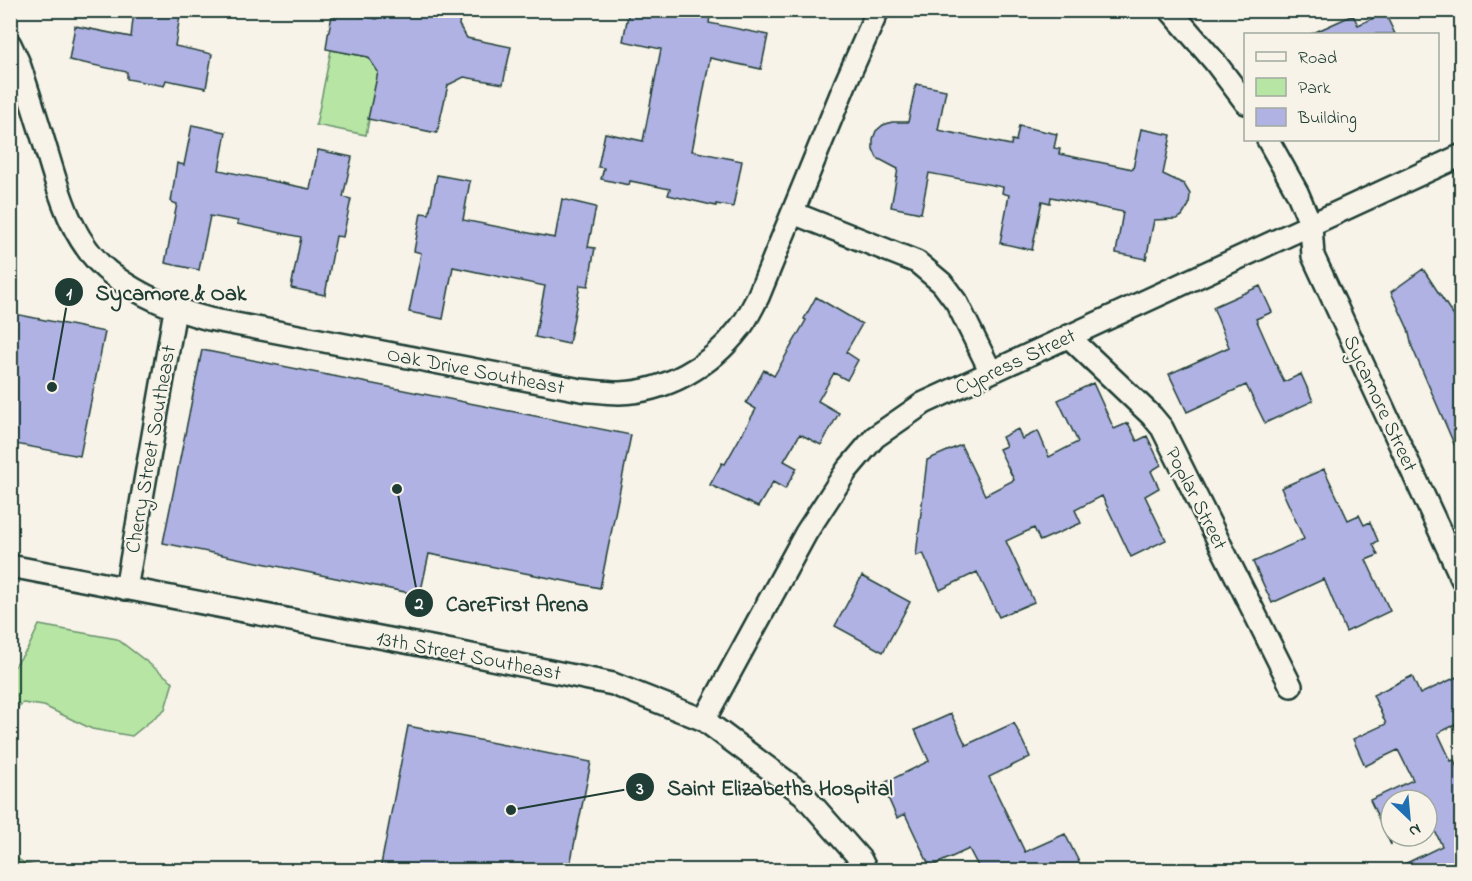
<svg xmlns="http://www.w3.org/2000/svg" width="1472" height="881" font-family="'Indie Flower',sans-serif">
<rect width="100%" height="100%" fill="#f7f3e8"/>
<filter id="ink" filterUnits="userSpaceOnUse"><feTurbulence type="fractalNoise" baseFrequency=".0167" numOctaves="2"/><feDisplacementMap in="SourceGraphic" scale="12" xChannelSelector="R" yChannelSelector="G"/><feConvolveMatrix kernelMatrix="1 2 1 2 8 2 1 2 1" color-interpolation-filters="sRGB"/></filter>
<g filter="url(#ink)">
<path fill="#b6e5a4" stroke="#6a916c" stroke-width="1.5" d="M331 50 368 57 379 69 366 135 316 125Z
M39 625 117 639 173 682 165 709 132 736 92 729 44 706 23 703 11 714V665L14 667 28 648Z
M11 855 26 864 48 870H11Z"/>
<path fill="#afb2e3" stroke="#1f3d34" stroke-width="1.5" d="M134 10H181L175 46 212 54 206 88 166 80 164 86 127 79V72L69 60 75 26 131 37Z
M391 10H461L459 25 467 38 511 47 503 84 464 77 448 85 437 133 368 119 378 72 368 57 326 49 328 35 333 11 377 19Z
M629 10H645L670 15 671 10H683L710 16 709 23 768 35 761 69 710 58 692 151 742 161 733 207 716 204V206L668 195 670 189 630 181 629 185 601 179 604 168 598 167 605 133 643 141 661 49 623 41Z
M1385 13 1395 34H1311L1353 15 1358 25Z
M916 84 946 90 938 130 1011 145 1012 140 1016 141 1019 126 1057 134 1054 148 1060 149 1059 154 1133 169 1141 129 1171 135 1163 174 1184 184 1190 194 1189 205 1182 216 1177 219 1154 220 1146 259 1116 253 1123 212 1051 197 1050 203 1042 201 1032 250 1000 243 1009 195 1002 193 1003 187 929 173 921 213 891 207 898 169 877 158 873 149V139L876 131 883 125 892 122H908Z
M192 125 226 132 219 170 310 189 318 150 352 157 343 197 351 199 343 237 336 236 325 295 291 288 301 237 237 224 238 221 210 216 199 270 165 263 177 204 171 202 177 163 184 165Z
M437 175 470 181 463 220 555 238 562 199 596 207 588 247 595 248 588 286 580 285 569 344 535 337 545 286 453 267 443 319 409 312 421 253 414 251 421 213 429 214Z
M1423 269 1461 327V460L1412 347 1408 329 1391 292Z
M1260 286 1272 312 1256 319 1284 382 1301 374 1313 401 1265 423 1246 385 1187 412 1169 374 1229 347 1213 307Z
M816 297 862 324 846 352 858 360 847 380 834 373 818 401 839 413 821 445 800 434 784 461 797 468 785 489 773 482 758 507 710 485 722 463 725 464 756 409 746 403 764 370 774 376 806 320 804 319Z
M10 313 105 332 80 456 10 443Z
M202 350 631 435 600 588 429 554 420 595 163 543Z
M1093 383 1114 429 1128 423 1137 441 1147 436 1161 465 1151 471 1159 488 1145 496 1166 540 1131 557 1102 496 1075 510 1081 523 1040 541 1034 528 1006 541 1034 602 999 617 977 572 940 590 923 553 916 556 927 460 961 445 985 495 1014 480 999 449 1006 446 1002 437 1018 429 1022 439 1038 431 1049 457 1078 442 1058 400Z
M1324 469 1348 520 1359 515 1364 525 1370 522 1378 541 1373 544 1378 555 1366 560 1390 611 1346 632 1324 579 1272 603 1253 562 1304 539 1281 488Z
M862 576 910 602 883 652 835 626Z
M1461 675V722L1438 733 1451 761 1454 760 1461 777V870H1392L1442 846 1427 814V800H1391V845L1370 800 1413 780 1398 750 1365 766 1353 739 1386 724 1373 695 1412 676 1420 694Z
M951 714 966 745 1014 723 1030 757 989 777 1025 852 1065 834 1083 870H980L969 849 930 867 905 814 897 818 882 784 929 761 915 730Z
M408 726 591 762 569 870H380Z"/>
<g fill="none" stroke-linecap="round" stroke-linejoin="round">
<g stroke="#1f3d34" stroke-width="26">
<path id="minor" d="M1170 10 1215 62 1246 103
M10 44 18 61C27 87 35 113 43 139 58 188 70 244 114 276 143 297 174 310 209 319L581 390C593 391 606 393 619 393 665 392 711 366 739 329 747 320 752 308 758 297L846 82 878 10
M1268 140 1297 192 1311 225 1313 256 1462 579
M793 213 917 262 942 283 957 303 991 372
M1068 336 1152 416 1162 428 1291 686
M10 566 452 651 613 684 704 720 803 794 861 860 866 870
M126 589 175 310
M704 720 806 533 847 470 875 437 924 403 1462 155"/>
</g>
<use href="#minor" stroke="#f7f3e8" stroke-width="21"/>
</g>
</g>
<g text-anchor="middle" stroke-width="4.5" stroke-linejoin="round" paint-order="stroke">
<g font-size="21" fill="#1f3d34" stroke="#f7f3e8">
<text transform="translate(1015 361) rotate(-25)" y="7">Cypress Street</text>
<text transform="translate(476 370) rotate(11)" y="7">Oak Drive Southeast</text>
<text transform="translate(1381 403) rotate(65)" y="7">Sycamore Street</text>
<text transform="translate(150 449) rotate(-80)" y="7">Cherry Street Southeast</text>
<text transform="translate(1197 498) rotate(63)" y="7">Poplar Street</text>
<text transform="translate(469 655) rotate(11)" y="7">13th Street Southeast</text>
</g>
</g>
<path fill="none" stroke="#1f3d34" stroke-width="2" d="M52 387L69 292M397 489L419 603M511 810L640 787"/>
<g fill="#1f3d34" stroke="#f7f3e8" stroke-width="2">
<circle cx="52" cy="387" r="6"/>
<circle cx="397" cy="489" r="6"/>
<circle cx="511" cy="810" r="6"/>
<circle cx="69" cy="292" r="15"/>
<circle cx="419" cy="603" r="15"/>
<circle cx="640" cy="787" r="15"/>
</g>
<g font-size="18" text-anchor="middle" font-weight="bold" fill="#fff">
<text x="69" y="299">1</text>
<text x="419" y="609">2</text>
<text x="640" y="794">3</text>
</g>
<g font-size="22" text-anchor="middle" font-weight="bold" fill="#1f3d34" stroke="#f7f3e8" stroke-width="4.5" stroke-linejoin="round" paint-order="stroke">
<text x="171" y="300">Sycamore &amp; Oak</text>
<text x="517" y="611">CareFirst Arena</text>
<text x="780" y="795">Saint Elizabeths Hospital</text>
</g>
<rect width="1472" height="881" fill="none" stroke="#f7f3e8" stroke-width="36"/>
<rect x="18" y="18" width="1436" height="845" fill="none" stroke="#1f3d34" stroke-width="2" filter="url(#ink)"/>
<rect x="1244" y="33" width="195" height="108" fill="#f7f3e8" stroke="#a1aaa0" stroke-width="1.5"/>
<rect x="1256" y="52" width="30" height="9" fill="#f7f3e8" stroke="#a1aaa0" stroke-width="1.5"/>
<text x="1298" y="63" font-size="18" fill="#1f3d34">Road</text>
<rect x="1256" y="78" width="30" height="18" fill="#b6e5a4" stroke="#a1aaa0" stroke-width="1.5"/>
<text x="1298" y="93" font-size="18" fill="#1f3d34">Park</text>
<rect x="1256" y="108" width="30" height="18" fill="#afb2e3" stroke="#a1aaa0" stroke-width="1.5"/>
<text x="1298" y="123" font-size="18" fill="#1f3d34">Building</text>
<g transform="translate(1409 818) rotate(154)"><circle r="28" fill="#f7f3e8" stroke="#a1aaa0" stroke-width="1.5"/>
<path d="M0-4.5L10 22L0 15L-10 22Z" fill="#1f6fb2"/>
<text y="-9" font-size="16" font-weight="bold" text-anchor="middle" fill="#1f3d34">N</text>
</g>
</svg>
